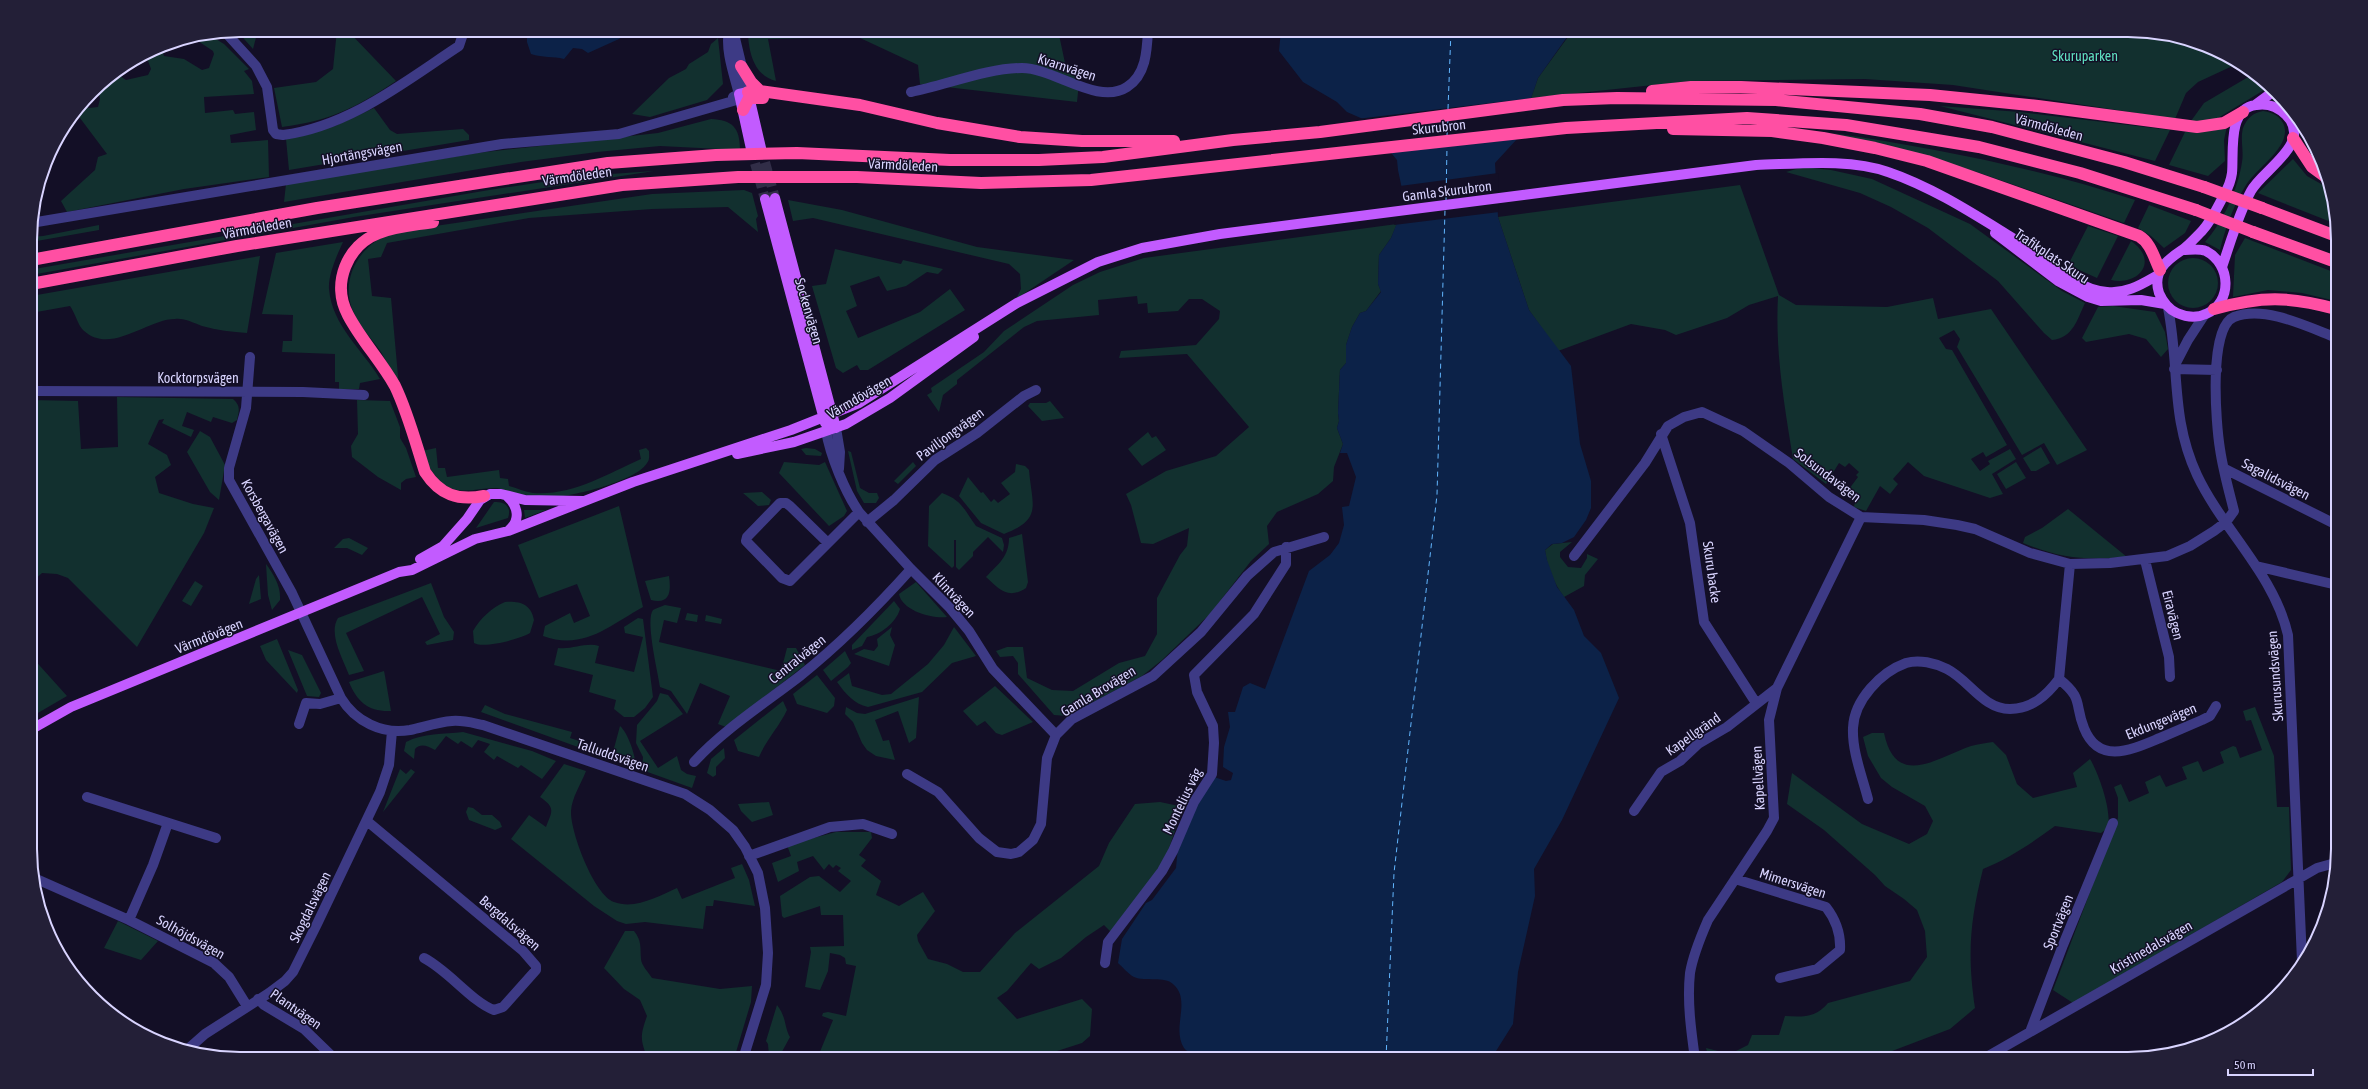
<svg xmlns="http://www.w3.org/2000/svg" width="2368" height="1089" font-family="'Asap Condensed',sans-serif">
<rect width="100%" height="100%" fill="#130f26"/>
<path fill="#12302f" d="M258 30 253 49 237 31 240 30Z
M337 30H347L396 81C357 107 330 121 282 127L274 88 316 82 333 69Z
M748 30H1058L1065 63 1080 74 1077 102 920 84 918 65 858 37 768 39 776 81C754 76 748 51 748 30Z
M1573 30H2128L2209 46 2239 63 2198 82 2186 93 2175 119 1953 85 1865 79 1691 81 1531 98 1538 78Z
M211 36 224 44 249 69 244 71 252 81 254 94 204 97 205 113 233 110 235 114 254 112 256 130 230 135 231 143 268 140 269 177 184 189 67 212 61 201 95 170 98 157 107 154 77 114 84 105 89 108 98 107 100 99 98 87 118 72 120 76 126 80 148 75 151 69 147 58 151 57 150 52 161 46 164 56 184 59 202 70 209 68 214 54 213 51 195 39Z
M718 38 723 84 707 100 650 117 632 114 669 78 686 69 689 64 708 52 711 44Z
M2255 73 2269 87 2213 121H2191L2204 103Z
M1940 106 2020 112 2170 130 2155 161Z
M374 108 390 130 397 134 463 129 469 135V140L289 170 286 139 335 126Z
M2263 111C2271 112 2279 115 2283 123 2294 145 2257 167 2246 185 2234 204 2225 229 2220 250L2205 242C2223 222 2238 189 2242 162 2244 151 2240 139 2243 128 2247 118 2253 113 2263 111Z
M711 119C732 120 740 127 740 150L660 146 597 152 521 162 284 202 286 184 477 153 658 133Z
M2227 126 2224 140 2225 161 2208 176 2169 165 2185 132 2212 131Z
M1832 133C1935 148 2037 168 2135 200L2124 223 1977 172Z
M2293 159 2307 176 2330 189 2336 213V224L2258 193Z
M1803 167 1831 170 1872 179 1970 224 2062 291 2085 303C2077 320 2073 338 2052 340L2044 333 1998 281 1928 228 1891 207 1860 193 1786 172Z
M654 171 354 217 31 275V270L40 268 489 190 582 176Z
M1740 185 1779 295 1796 305 1887 307 1933 298 1938 319 1991 309 2087 450 2057 465 2044 443 2022 455 1957 347 1960 339 1954 330 1939 338 1946 349 1952 350 2007 445 1986 457 1983 452 1971 459 1980 471 1990 464 1988 461 2010 449 2016 459 1992 474 2003 494 1990 498 1924 476 1908 462 1893 479 1898 484 1890 494 1880 486 1866 511 1854 507 1856 494 1849 489 1858 477 1856 475 1859 472 1849 463 1845 467 1839 463 1826 484 1793 459C1784 403 1775 352 1778 296L1749 305 1727 318 1676 335 1665 330 1631 324 1558 351 1529 310 1498 217Z
M744 190 752 193 758 216 756 219 758 232 728 207 652 209 529 218 387 243 381 257 368 259 372 296 391 298 399 387C393 376 388 363 381 352 372 339 359 326 353 311 342 285 353 257 376 241 385 235 397 233 408 230L652 194Z
M788 200 842 210 977 247 1074 260 1016 299 1021 289 1020 274 1009 264 813 218 793 221Z
M2149 205 2191 221 2185 233 2164 248 2151 236 2138 228Z
M1397 224 1391 238 1379 255 1378 284 1381 291 1366 311 1360 313 1352 327 1346 345V363L1340 370 1338 413 1339 421 1337 428 1343 444 1334 467 1333 481 1318 494 1277 512 1267 526 1269 544 1251 561 1210 614 1162 660 1142 676 1067 716 1054 715 1018 674V663L1013 656 1000 657 996 651 1007 647H1023L1027 678 1052 690 1073 691 1119 663 1145 656 1157 634V598L1180 555 1187 546 1189 528 1153 544 1141 543 1131 505 1126 494 1166 471 1216 456 1249 427 1187 354 1119 358 1121 351 1196 345 1219 319 1220 311 1202 299H1189L1178 311 1148 313 1147 303 1138 304 1137 296 1098 300 1099 315 1037 321 1024 327 957 380V384L943 395 939 412 927 395 932 392 931 388 984 352 1004 331 1073 285 1100 272 1144 258Z
M99 225V230L31 242 30 237 43 236Z
M2088 226 2118 236 2097 278 2068 265Z
M2245 238 2336 273V301L2302 293 2268 290 2233 297 2235 255Z
M2131 241C2159 260 2140 286 2111 280Z
M343 242C337 255 328 275 329 289 332 326 363 350 380 379L360 383 359 389H339V382H335V354L282 352 283 341H292L293 315 262 314 276 253Z
M835 249 901 264 903 260 943 269 938 274 927 272 906 286 887 291 879 276 850 286 857 306 846 311 858 338 920 312 950 289 965 310 868 370H860L857 365 843 373 836 368 812 286 826 284Z
M260 256 247 333C232 332 217 330 202 326 193 323 185 318 175 319 147 319 110 356 83 330 78 325 75 313 70 306L31 313V296Z
M2168 283a25 25 0 1 1 50 0a25 25 0 1 1-50 0Z
M2113 306 2155 312 2165 332 2168 349 2161 357 2146 339 2129 334 2086 342 2082 338 2098 307Z
M117 397 233 399C241 406 239 411 237 420L232 423 213 417 211 422 187 412 182 426 194 430 191 437 162 423 164 419 159 420 148 444 167 455 171 465 155 477 159 493 193 504 214 508 204 533 137 647 68 578 57 574 42 573 31 583V400L78 401 81 449 118 447Z
M357 400 390 401 400 427V438L406 448 416 477 406 479 401 483V490L378 477 352 457 351 446 358 434Z
M1050 401 1064 418 1042 421 1028 406 1030 403H1046Z
M200 431 210 437 225 465 219 500 210 492 187 452Z
M1148 432 1152 438 1156 436 1166 450 1142 466 1128 449Z
M2041 447 2050 463 2036 471H2031L2023 458Z
M436 448 438 468H445L447 477 499 470 500 478 508 479 509 486C517 488 525 492 533 493 572 496 607 474 641 459L639 450 646 448 649 451C649 455 650 460 647 463 636 482 566 498 545 498 535 497 524 496 514 494 508 492 502 489 497 488 480 487 465 495 448 487 434 479 428 465 422 451Z
M806 448 815 449 822 453 821 456 806 455 801 449Z
M848 451 851 452 860 488 869 493H877L879 498 876 503H864L857 491Z
M784 462 819 465 825 462 847 511 844 516 829 526 779 473Z
M913 462 916 466 898 484 894 481Z
M2016 462 2026 478 2006 489 1997 474Z
M1016 464 1025 466 1029 470C1032 506 1043 519 1004 534L981 523 959 496 968 477 981 493 983 492 991 502 994 499 998 503 1010 494 1001 483 1015 472Z
M762 492 771 500 769 505 758 506 743 493Z
M942 493C962 500 965 511 976 526L1002 538 1004 545 1003 552 988 537 973 552V556L959 570 956 567V540H954V566L952 568 928 546 929 506Z
M494 502C505 501 512 507 508 518L476 528Z
M619 506 643 607C610 625 584 651 543 636L545 626 570 613 574 623 590 616 577 584 539 598 518 545Z
M2068 509 2127 557C2085 560 2062 559 2023 543L2025 537 2042 528Z
M524 510H546L525 518Z
M1022 534 1028 582 1026 588C1008 600 999 589 986 577 998 564 1009 557 1009 538Z
M349 538 368 548 362 555 347 548H334L343 539Z
M1572 542 1560 552V557L1568 567 1581 568 1587 558V554L1598 559 1585 575 1584 586 1564 597C1554 583 1547 567 1545 550L1553 544Z
M266 564C274 575 281 586 280 600L272 610 268 595Z
M259 575 261 599 249 604 256 579Z
M669 576C671 590 671 605 651 600L645 581Z
M195 581 203 586 191 606 182 601Z
M916 582 947 617C933 619 902 611 899 594Z
M431 583 444 617 454 632 453 640 427 645 425 642 440 634 422 597 346 633 364 671 349 675C343 659 328 634 338 618Z
M894 601 900 609C896 623 880 635 867 637L862 646 852 650V645Z
M505 602C520 601 531 604 534 620L530 633C520 639 484 649 474 643L473 631C480 619 492 607 505 602Z
M665 605 681 608 677 623 664 620 659 642 781 671 787 648H796L805 665 726 727 718 724 730 696 700 683 687 714 671 691 660 687C658 673 645 620 653 610 656 608 661 607 665 605Z
M687 613 698 615 697 622 685 620Z
M706 615 722 619 721 624 705 621Z
M638 618 643 619 653 697 645 708 634 717H624L614 709 616 700 589 692 593 675 554 665 558 648C572 650 586 642 599 646L595 663 634 672 643 637 625 633 624 627Z
M892 627 890 635 895 645 889 666 854 654 864 649 874 651 878 646 877 639Z
M954 627 976 656 952 663 922 692 868 707C854 704 845 693 837 682L849 673 852 686 882 695 891 694 928 664 944 645Z
M277 639 298 690 297 693 266 660 260 646Z
M288 650 302 655 321 693 319 697 307 696Z
M845 651 851 663 848 667 831 681 823 670Z
M31 656 67 696 31 717Z
M384 671 385 676 391 711C369 712 357 702 349 682Z
M817 675 835 698 834 706 827 713 797 704 793 694Z
M995 686 1033 722 1002 735 996 733 985 721 977 726 963 711Z
M660 693 668 695 683 714 640 741 658 768 677 756 681 770 687 774 696 776 692 788 642 770 643 757 636 743 637 725 657 701Z
M919 697 916 738 909 743 898 711 875 720 883 741 889 740 895 760 876 756 867 750 862 743 853 722 845 714 846 707 857 713 865 714Z
M783 701 787 710C779 727 766 740 759 757L738 751 734 740Z
M485 705 505 714 572 732 570 738 613 752 620 726C628 733 636 756 636 768L481 712Z
M2255 707 2274 756 2277 807H2289L2291 870 2282 882 2073 1003 2053 990 2118 818V798L2114 787 2121 784 2129 802 2149 793 2145 782 2160 775 2166 787 2187 779 2182 767 2198 761 2203 772 2224 763 2220 752 2233 746 2236 747 2240 758 2262 750 2251 720 2246 721 2243 711Z
M463 732 532 751 556 761 542 779 521 765 518 768 497 756 494 760 484 752 490 744 478 740 472 748 461 741 458 744 446 736 435 750C427 746 421 743 415 749L414 759 404 751 406 742C423 733 444 734 463 732Z
M1872 733H1884C1896 790 1938 757 1971 746 1978 744 1986 743 1993 742L2006 755 2017 784 2033 798 2077 787 2073 773 2090 759C2099 774 2112 811 2108 828L2101 833 2055 826C2032 843 2010 858 1983 869 1970 921 1967 954 1975 1008L1950 1029 1879 1056 1797 1054 1790 1059H1709L1706 1048 1730 1054 1748 1045 1752 1035H1779L1785 1016C1802 1017 1816 1018 1828 1003L1910 981 1927 957 1925 931 1917 910 1904 899 1885 886 1875 875 1824 830 1787 804 1792 773 1862 824 1909 844 1927 834 1933 821 1925 806 1892 787 1881 778 1868 756 1863 737Z
M724 748 725 758 716 767V775L713 777 707 773 711 759Z
M564 764 586 771C581 784 572 797 571 811 570 831 594 895 614 902 635 910 659 896 677 888L682 899 735 878 731 868 742 864 749 880 755 906 714 900 713 906H706L703 929 645 922 626 924 617 921 594 906 511 839 529 815 546 827C552 811 556 808 540 797Z
M400 769 406 774 411 769 415 772 383 812Z
M769 802 773 815 752 822 741 811 738 804Z
M1160 802 1179 806 1182 810 1168 851 1155 875 1111 932 1104 925 1086 937 1061 958 1039 969 1031 963 1007 991 997 998 1017 1019 1082 999 1092 1009 1090 1036 1082 1043 1054 1052 990 1055 982 1059H817L833 1020 822 1016 823 1013 828 1012 846 1016 856 966 846 964 845 958 840 955 830 953 828 971 820 990 805 987 811 952 810 947 844 946 843 915H821L820 906 784 918 782 916 780 896 810 877 819 876 840 892 851 881 838 871 841 868 836 865 833 868 829 864 824 870 813 856 797 862 799 871 778 882 772 863 791 856 787 845 836 832H871L872 838 859 855 866 860 861 866 881 881 876 895 899 906 923 892 935 911 917 935 918 941 928 959 947 964 963 972H980L1015 933 1099 866 1109 843 1135 804Z
M468 807 473 808 482 815H492L500 822 502 827 495 830 469 820 466 812Z
M118 921 158 941 141 960 104 948Z
M625 931H634C642 941 640 947 641 959 641 965 649 973 652 978L720 989 752 986 751 1002 734 1059H648C640 1040 640 1036 647 1016L640 1000 624 989 604 968Z
M777 1005C787 1018 784 1027 790 1037L778 1059H766L769 1056 768 1044 766 1041Z"/>
<path fill="#0c2248" d="M527 30H631L619 39 588 53 582 49 573 48 564 59C553 56 543 58 531 54L527 42Z
M1281 30H1572L1538 78 1517 139 1495 163 1498 217 1529 310 1571 366 1580 444 1591 481V508L1586 520 1574 537 1562 543 1552 544 1545 550 1547 560 1557 587 1574 610 1584 636 1601 653 1619 698 1562 820 1534 869 1535 896 1518 972 1513 1024 1491 1059H1199C1195 1054 1188 1053 1184 1048 1171 1028 1192 1000 1173 984 1165 976 1145 982 1134 977 1128 974 1123 967 1118 963L1122 939 1146 903 1152 900 1176 868 1178 847 1186 822 1214 777 1226 781 1231 780 1233 773 1223 767 1224 747 1230 727 1228 712H1235L1243 687 1250 683 1265 689 1309 571 1330 555 1339 543 1344 525 1342 507 1349 506 1356 477 1347 453H1340L1343 444 1337 428 1339 421 1338 413 1340 370 1346 363V345L1352 327 1360 313 1366 311 1381 292 1378 284 1379 255 1391 238 1405 203 1398 170 1397 160 1363 119 1347 112 1337 102 1303 82 1279 51Z"/>
<path fill="#130f26" d="M1533 98 1519 139 1389 153 1377 140 1370 126 1357 119Z
M1498 173 1499 212 1394 225 1403 203 1400 186Z"/>
<g fill="none" stroke-linecap="round" stroke-linejoin="round">
<path stroke="#62b6ff" stroke-width="1" stroke-dasharray="5 4" stroke-linecap="butt" d="M1448 109 1451 30
M1447 135 1448 120
M1446 201 1447 146
M1386 1059 1394 873 1437 495 1445 210"/>
<path stroke="#312d47" stroke-width="10" stroke-dasharray="10 5" stroke-linecap="butt" d="M761 148 775 198
M751 149 765 199"/>
<path stroke="#3d3a85" stroke-width="10" d="M729 30C725 51 734 74 739 94L733 97
M733 30 748 92
M226 33 256 66 267 87 273 130 276 134 283 135C350 126 404 82 459 46L462 37V30
M911 92C946 85 988 68 1022 68 1054 68 1098 106 1127 87 1146 75 1147 51 1148 30
M31 223 502 144 619 134 740 99
M2168 308C2180 367 2170 417 2197 475 2223 530 2274 574 2288 635L2302 961
M250 357 246 408 229 468V480L292 593 341 698C355 721 382 735 410 730 424 727 438 722 452 721 463 720 473 723 483 725L685 794 710 810 733 830 745 847 758 873 765 908 768 953 766 985 743 1059
M2176 363 2188 340 2205 314
M2174 369 2217 370
M31 391 303 392 364 395
M836 428 840 452 839 469
M826 431C830 455 845 492 859 512L911 569 950 608 969 631 993 669 1056 735
M1661 434 1690 523 1704 622 1756 703
M2225 469 2337 525
M780 503H786L790 506 828 543 790 581 782 578 746 541 747 537Z
M867 522 894 500 935 460 977 433 1024 396 1036 390
M828 543 859 512
M1574 556 1645 463 1668 426 1684 417 1702 412 1743 431 1789 463 1829 497 1861 517 1924 520 1957 525 1975 529 2030 553 2070 564 2110 563 2167 556 2190 546 2214 531 2226 522 2234 511C2229 491 2223 470 2220 449 2216 425 2208 327 2234 317 2265 305 2308 327 2337 338
M2145 560 2169 657 2170 677
M2256 566 2337 585
M2059 679C2084 699 2074 703 2084 728 2099 766 2133 749 2160 738 2174 732 2188 726 2202 720L2210 716 2216 706
M299 724 306 703 320 704 341 698
M694 762C723 730 765 703 800 676 840 644 876 608 911 569
M907 774 938 792 979 838 997 852 1011 854 1019 852 1033 840 1041 824 1047 758 1056 735 1072 719 1153 676 1201 632 1247 576 1274 552 1324 537
M87 797 216 838
M1868 799C1862 776 1852 751 1853 728 1854 700 1881 672 1906 663 1919 659 1935 663 1947 669 1969 680 1983 709 2010 709 2032 709 2047 695 2059 679L2070 564
M1634 811 1661 772 1680 761 1698 744 1727 727 1777 688
M367 821 523 951 536 966V970L503 1007 494 1010C472 1002 449 971 424 958
M749 856 830 827 863 824 892 834
M32 877 129 920 214 963 229 977 247 1006
M1735 879 1826 907C1836 920 1841 933 1840 950L1817 969 1780 978
M129 920 153 865 168 823
M1105 963 1108 942 1162 871 1173 851 1194 802 1212 774 1214 743 1213 726 1197 692 1194 675 1254 614 1286 564V547
M258 999 264 1005 304 1029 335 1059
M2030 1032 2063 945 2113 823
M188 1049 205 1034 269 993 285 981 293 972 317 924 380 792 389 765 392 731
M1695 1059C1691 1030 1687 1001 1690 973 1693 955 1701 936 1708 920L1767 831 1774 818 1769 720 1777 688 1861 517
M1983 1059 2298 879 2317 868 2335 863"/>
<path stroke="#c25bff" stroke-width="10" d="M2255 105 2274 91
M751 149 739 94 748 92 761 148
M775 198 836 428
M765 199 825 423
M1995 233 2058 281 2088 297 2101 301 2141 300 2165 304
M2182 250C2190 250 2199 248 2206 251 2231 264 2233 302 2206 314 2197 318 2186 317 2177 313 2168 309 2163 302 2159 293 2152 271 2167 260 2182 250 2189 245 2196 237 2202 231 2212 220 2218 206 2225 193 2229 186 2231 180 2232 173 2234 154 2227 108 2256 105 2267 103 2278 107 2286 115 2314 143 2262 170 2251 191 2238 215 2231 241 2222 267
M737 454 794 442 846 424 890 398 974 337
M507 496C518 506 521 520 509 530
M420 559 443 546 467 519 480 500 490 494H501L525 500 583 501
M32 729 71 707 399 572 412 570 475 539 508 531 633 482 791 430 859 403 1017 303 1098 262 1142 248 1220 234 1756 165C1796 164 1850 158 1888 172 1932 187 1972 213 2011 237 2039 254 2074 290 2107 292 2127 294 2142 284 2158 275"/>
<path stroke="#ff4fa3" stroke-width="12" d="M741 66 751 82 760 91
M1652 91 1691 87H1741L1930 95 2038 106 2197 127 2224 123 2243 112
M748 92 760 91 860 105 937 123 1020 137 1082 141H1174
M743 110 749 98H763
M1673 129 1772 131 1823 138 1875 148 1927 161 2139 236C2151 243 2154 258 2160 270
M2293 138 2312 167 2327 178
M2262 208 2336 236
M433 222C416 225 396 226 379 233 347 245 331 284 348 315 361 340 381 361 395 386 408 413 416 444 425 472 440 495 458 501 484 496
M2253 232 2336 262
M31 260 317 208 608 163 716 155 797 153 950 160H1039L1103 157 1233 140 1320 132 1563 100 1617 98 1776 100 1920 114 1992 127 2124 162 2204 187
M31 284 237 246 622 185 738 177H857L981 183 1091 180 1566 128 1747 118 1846 125 1979 147 2080 173 2196 210
M2214 309C2261 296 2289 296 2336 309"/>
<path stroke="#ff4fa3" stroke-width="12" d="M2204 187 2262 208
M2196 210 2253 232"/>
</g>
<g text-anchor="middle" stroke-width="3" stroke-linejoin="round" paint-order="stroke">
<g font-size="14" fill="#5fe0c0" stroke="#130f26">
<text x="2085" y="61">Skuruparken</text>
</g>
<g font-size="14" fill="#d9d4ff" stroke="#130f26">
<text transform="translate(1067 67) rotate(18)" y="5">Kvarnvägen</text>
<text transform="translate(1439 127) rotate(-6)" y="5">Skurubron</text>
<text transform="translate(2049 127) rotate(15)" y="5">Värmdöleden</text>
<text transform="translate(362 153) rotate(-10)" y="5">Hjortängsvägen</text>
<text transform="translate(903 165) rotate(3)" y="5">Värmdöleden</text>
<text transform="translate(577 176) rotate(-8)" y="5">Värmdöleden</text>
<text transform="translate(1447 191) rotate(-7)" y="5">Gamla Skurubron</text>
<text transform="translate(257 228) rotate(-10)" y="5">Värmdöleden</text>
<text transform="translate(2052 256) rotate(34)" y="5">Trafikplats Skuru</text>
<text transform="translate(809 311) rotate(74)" y="5">Sockenvägen</text>
<text x="198" y="383">Kocktorpsvägen</text>
<text transform="translate(859 397) rotate(-30)" y="5">Värmdövägen</text>
<text transform="translate(950 434) rotate(-36)" y="5">Paviljongvägen</text>
<text transform="translate(1828 475) rotate(37)" y="5">Solsundavägen</text>
<text transform="translate(2276 479) rotate(27)" y="5">Sagalidsvägen</text>
<text transform="translate(265 516) rotate(61)" y="5">Korsbergavägen</text>
<text transform="translate(1712 572) rotate(82)" y="5">Skuru backe</text>
<text transform="translate(954 595) rotate(47)" y="5">Klintvägen</text>
<text transform="translate(2173 615) rotate(76)" y="5">Eiravägen</text>
<text transform="translate(209 636) rotate(-22)" y="5">Värmdövägen</text>
<text transform="translate(797 659) rotate(-39)" y="5">Centralvägen</text>
<text transform="translate(2275 676) rotate(-94)" y="5">Skurusundsvägen</text>
<text transform="translate(1098 691) rotate(-31)" y="5">Gamla Brovägen</text>
<text transform="translate(2161 721) rotate(-22)" y="5">Ekdungevägen</text>
<text transform="translate(1693 734) rotate(-35)" y="5">Kapellgränd</text>
<text transform="translate(613 755) rotate(19)" y="5">Talluddsvägen</text>
<text transform="translate(1758 778) rotate(-93)" y="5">Kapellvägen</text>
<text transform="translate(1182 801) rotate(-64)" y="5">Montelius väg</text>
<text transform="translate(1793 883) rotate(18)" y="5">Mimersvägen</text>
<text transform="translate(310 907) rotate(-64)" y="5">Skogdalsvägen</text>
<text transform="translate(2058 922) rotate(-68)" y="5">Sportvägen</text>
<text transform="translate(510 923) rotate(41)" y="5">Bergdalsvägen</text>
<text transform="translate(191 937) rotate(29)" y="5">Solhöjdsvägen</text>
<text transform="translate(2151 947) rotate(-30)" y="5">Kristinedalsvägen</text>
<text transform="translate(296 1009) rotate(35)" y="5">Plantvägen</text>
</g>
</g>
<path d="M0 0H2368V1089H0ZM240 37H2128A203 203 0 0 1 2331 240V849A203 203 0 0 1 2128 1052H240A203 203 0 0 1 37 849V240A203 203 0 0 1 240 37Z" fill="#231f37" fill-rule="evenodd"/>
<path fill="none" stroke="#d9d4ff" stroke-width="2" d="M240 37H2128A203 203 0 0 1 2331 240V849A203 203 0 0 1 2128 1052H240A203 203 0 0 1 37 849V240A203 203 0 0 1 240 37Z"/>
<path d="M2228 1069v6h85v-6" fill="none" stroke="#d9d4ff" stroke-width="2"/>
<text x="2234" y="1069" font-size="12" fill="#d9d4ff" stroke="#130f26" stroke-width="3" paint-order="stroke">50 m</text>
</svg>
